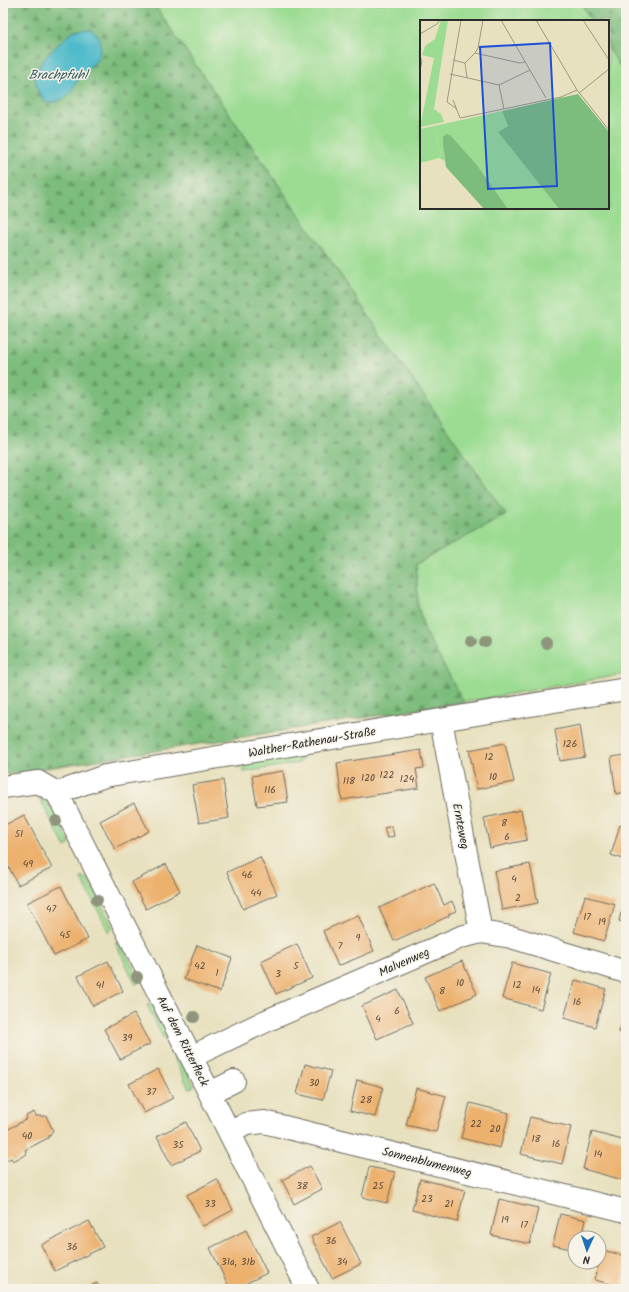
<svg xmlns="http://www.w3.org/2000/svg" width="629" height="1292" font-family="Kalam,sans-serif">
<defs>
<pattern id="forest-firs" width="22" height="20" patternUnits="userSpaceOnUse"><rect width="22" height="20" fill="#7cbc7c"/><path d="M5 1l3.5 6h-7zM16 11l3.5 6h-7z" fill="#696"/></pattern>
</defs>
<rect width="100%" height="100%" fill="#f7f3e8"/>
<filter id="ink" filterUnits="userSpaceOnUse"><feTurbulence type="fractalNoise" baseFrequency=".025" numOctaves="2"/><feDisplacementMap in="SourceGraphic" scale="8" xChannelSelector="R" yChannelSelector="G"/><feConvolveMatrix kernelMatrix="1 2 1 2 8 2 1 2 1" color-interpolation-filters="sRGB"/></filter>
<filter id="wash" filterUnits="userSpaceOnUse"><feTurbulence type="fractalNoise" baseFrequency=".012" numOctaves="4" result="noise"/><feDisplacementMap in="SourceGraphic" scale="16" xChannelSelector="R" yChannelSelector="G"/><feGaussianBlur stdDeviation="0.9" result="paint"/><feColorMatrix in="noise" values="0 0 0 0 0 0 0 0 0 0 0 0 0 0 0 0 0 1.4 0 .05"/><feComposite in="paint" operator="in"/></filter>
<g filter="url(#wash)">
<rect width="100%" height="100%" fill="#e8e1bf"/>
<path fill="#9bdc92" stroke="#63845e" d="M153 3H581L592 21H421V208H608V47L626 76V674L464 702 425 632 418 607 416 564 506 515Z
M298 753 302 759 299 763 244 772 243 767 238 768 240 761Z
M39 797C53 802 63 831 70 844L65 847Z
M81 878H88L113 927 109 932Z
M115 942H120L140 980 136 985Z
M152 1004 170 1038 165 1041 147 1005Z
M173 1044 194 1086 189 1089 169 1047Z"/>
<path fill="url(#forest-firs)" stroke="#547454" d="M3 3H153L506 515 416 564 418 607 425 632 464 702 3 775Z
M581 3H626V76L608 47V21H592Z"/>
<path fill="#4ebaca" stroke="#3c727a" d="M91 29 100 38C101 47 101 58 93 64 89 68 84 70 81 75 70 90 70 102 47 103 17 74 53 50 74 30Z"/>
<g id="blocks">
<path fill="#edb16e" d="M580 725 585 757 560 761 555 730Z
M505 743 514 782 477 789 469 750Z
M421 750 424 768 416 769 419 788 342 800 337 763Z
M626 755V792L616 794 611 757Z
M283 771 288 802 257 806 252 776Z
M223 780 229 818 199 823 192 785Z
M134 803 149 831 115 849 100 821Z
M521 810 527 840 490 848 484 818Z
M24 815 52 868 18 885 3 856V826Z
M620 825 626 827V860L611 855Z
M392 826 394 836 387 838 384 828Z
M260 857 277 894 243 909 227 872Z
M166 864 180 891 146 909 132 882Z
M530 864 538 903 502 910 494 871Z
M434 883 444 905 452 901 456 911 449 914V916L394 941 379 908Z
M61 886 88 939 54 956 27 903Z
M585 896 615 904 604 941 574 932Z
M621 913 626 914V923L619 921Z
M358 915 374 951 338 966 323 931Z
M297 944 312 978 276 994 261 961Z
M197 945 232 958 220 992 184 979Z
M108 961 123 991 93 1006 78 976Z
M462 961 477 994 440 1011 425 977Z
M512 963 551 974 541 1009 502 998Z
M575 980 606 989 595 1027 564 1018Z
M398 990 413 1023 377 1039 362 1006Z
M626 1011V1034L619 1032Z
M134 1014 150 1044 120 1059 104 1029Z
M305 1064 331 1071 323 1100 297 1094Z
M158 1069 173 1098 144 1113 129 1084Z
M357 1080 383 1087 375 1117 350 1111Z
M416 1088 446 1096 436 1132 406 1125Z
M470 1103 509 1113 500 1148 461 1138Z
M34 1112 36 1116H46L53 1130 48 1138 25 1150 27 1154 13 1161 11 1158 3 1162V1132L27 1119 26 1116Z
M530 1117 571 1127 562 1164 521 1154Z
M186 1122 200 1151 171 1165 157 1136Z
M592 1132 626 1141V1168L623 1180 583 1169Z
M310 1166 322 1189 294 1204 282 1180Z
M369 1167 395 1172 387 1203 362 1197Z
M217 1179 233 1210 203 1226 187 1195Z
M420 1179 465 1190 457 1222 412 1210Z
M499 1199 538 1208 530 1244 491 1235Z
M560 1214 586 1220 582 1238H575V1250L553 1245Z
M89 1221 103 1247 55 1271 41 1245Z
M340 1222 361 1264 332 1278 311 1237Z
M246 1230 267 1273 235 1289H230L210 1248Z
M602 1250 626 1256V1265L621 1287 595 1280Z
M97 1283 100 1289H84Z"/>
</g>
</g>
<g filter="url(#ink)">
<use href="#blocks" fill-opacity="0" stroke="#6d6b5f" stroke-width="1"/>
<g fill="none" stroke-linecap="round" stroke-linejoin="round">
<g stroke="#6d6b5f" stroke-width="24">
<path id="minor" d="M441 720 481 932
M3 787 38 782 57 793
M57 793 105 776 626 689
M57 793 212 1098 308 1289
M191 1057 266 1021 461 937 481 932 511 937 626 972
M210 1093 234 1081
M230 1133 246 1124 264 1122 626 1211"/>
</g>
<use href="#minor" stroke="#fff" stroke-width="22"/>
</g>
<g fill="#8f957c">
<circle cx="471" cy="641" r="6"/>
<circle cx="485" cy="642" r="6"/>
<circle cx="546" cy="643" r="6"/>
<circle cx="56" cy="821" r="6"/>
<circle cx="97" cy="900" r="6"/>
<circle cx="137" cy="977" r="6"/>
<circle cx="194" cy="1017" r="6"/>
</g>
</g>
<g text-anchor="middle" stroke-width="3" stroke-linejoin="round" paint-order="stroke">
<g font-size="10" fill="#5c4c3c">
<text x="570" y="747">126</text>
<text x="489" y="760">12</text>
<text x="387" y="778">122</text>
<text x="493" y="780">10</text>
<text x="368" y="781">120</text>
<text x="407" y="782">124</text>
<text x="349" y="784">118</text>
<text x="270" y="793">116</text>
<text x="504" y="826">8</text>
<text x="19" y="837">51</text>
<text x="507" y="840">6</text>
<text x="28" y="867">49</text>
<text x="247" y="878">46</text>
<text x="514" y="882">4</text>
<text x="256" y="896">44</text>
<text x="518" y="901">2</text>
<text x="51" y="912">47</text>
<text x="587" y="920">17</text>
<text x="602" y="925">19</text>
<text x="65" y="938">45</text>
<text x="358" y="941">9</text>
<text x="340" y="949">7</text>
<text x="200" y="969">42</text>
<text x="296" y="969">5</text>
<text x="217" y="976">1</text>
<text x="278" y="977">3</text>
<text x="460" y="986">10</text>
<text x="100" y="988">41</text>
<text x="517" y="988">12</text>
<text x="536" y="993">14</text>
<text x="442" y="994">8</text>
<text x="577" y="1005">16</text>
<text x="397" y="1014">6</text>
<text x="378" y="1022">4</text>
<text x="127" y="1041">39</text>
<text x="314" y="1086">30</text>
<text x="151" y="1095">37</text>
<text x="366" y="1103">28</text>
<text x="476" y="1127">22</text>
<text x="495" y="1132">20</text>
<text x="27" y="1139">40</text>
<text x="536" y="1142">18</text>
<text x="556" y="1147">16</text>
<text x="178" y="1148">35</text>
<text x="598" y="1157">14</text>
<text x="302" y="1189">38</text>
<text x="378" y="1189">25</text>
<text x="427" y="1202">23</text>
<text x="210" y="1207">33</text>
<text x="449" y="1207">21</text>
<text x="505" y="1223">19</text>
<text x="524" y="1228">17</text>
<text x="331" y="1244">36</text>
<text x="72" y="1250">36</text>
<text x="238" y="1265">31a, 31b</text>
<text x="342" y="1265">34</text>
</g>
<g font-size="12" fill="#2b2b2b" stroke="#f7f3e8">
<text transform="translate(312 742) rotate(-10)" y="4">Walther-Rathenau-Straße</text>
<text transform="translate(461 826) rotate(79)" y="4">Ernteweg</text>
<text transform="translate(404 962) rotate(-24)" y="4">Malvenweg</text>
<text transform="translate(183 1041) rotate(63)" y="4">Auf dem Ritterfleck</text>
<text transform="translate(427 1162) rotate(14)" y="4">Sonnenblumenweg</text>
</g>
<g font-size="13" font-style="italic" fill="#375d63" stroke="#f7f3e8">
<text x="58" y="79">Brachpfuhl</text>
</g>
</g>
<g transform="translate(420 20)">
<rect width="189" height="189" fill="#e8e1bf"/>
<path d="M82 91 88 106 78 112 139 189H88L57 145 34 120 23 125 25 141 19 138 21 134 14 106Z" fill="#9bdc92"/>
<path d="M158 74 189 112V189H139L78 112 88 106 82 91ZM26 114 30 115 57 145 88 189H64L26 147 23 125V117Z" fill="#7cbc7c"/>
<path d="M14 106 21 135 19 138 0 143V109Z" fill="#9bdc92"/>
<path d="M21 0H28L14 89 21 94 24 102 0 107 14 38 2 35 5 26 15 19Z" fill="#9bdc92"/>
<path fill="none" stroke="#9c9884" stroke-width="1" d="M81 0 126 78M116 0 157 70 189 110M163 0 189 40M0 14 17 4 20 0M55 33 58 28 63 0M0 36 2 41 0 51M33 40 45 43 55 33 100 43 105 42M45 43 47 58M30 54 79 65 110 50M79 65 84 89M159 73 189 49M33 80 40 98 141 77 157 70M37 89 27 82 41 0"/>
<path fill="#1d4ed8" fill-opacity="0.15" stroke="#1d4ed8" stroke-width="2" d="M130 23 137 166 68 169 60 27Z"/>
<rect width="189" height="189" fill="none" stroke="#2b2b2b" stroke-width="2"/>
</g>
<rect width="629" height="1292" fill="none" stroke="#f7f3e8" stroke-width="16"/>
<g transform="translate(587 1250) rotate(183)"><circle r="19" fill="#f7f3e8" stroke="#a5a39c"/>
<path d="M0-3L7 15L0 10L-7 15Z" fill="#1f6fb2"/>
<text y="-6" font-size="11" font-weight="bold" text-anchor="middle" fill="#2b2b2b">N</text>
</g>
</svg>
